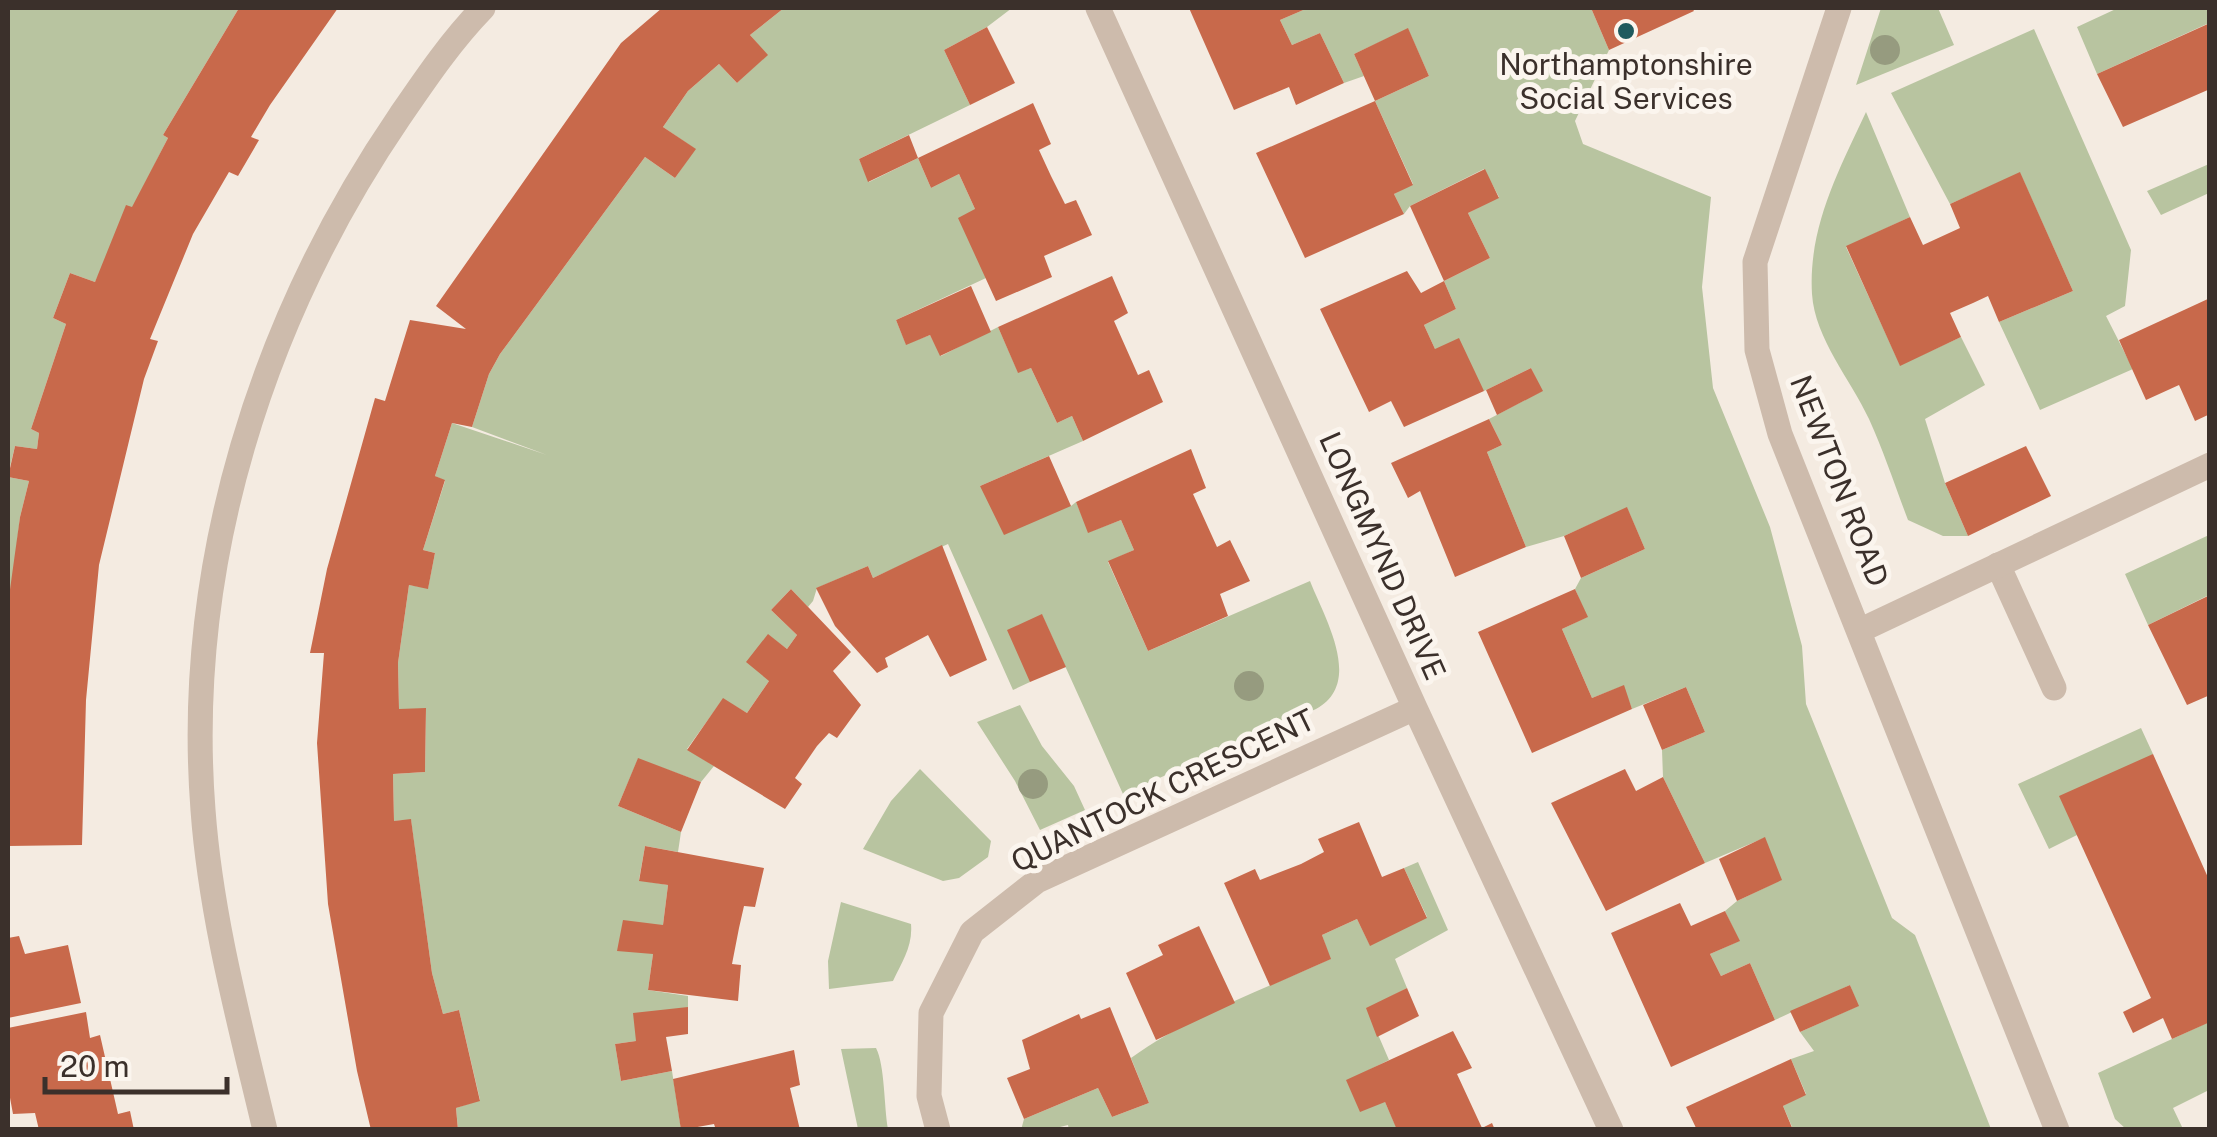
<svg xmlns="http://www.w3.org/2000/svg" width="2217" height="1137" font-family="'Public Sans',sans-serif">
<rect width="100%" height="100%" fill="#f4ebe1"/>
<path fill="#b8c4a0" d="M8 8H239L163 135 168 138 95 282 70 273 53 318 66 324 31 429 39 433 37 449 15 446 8 475Z
M784 8H1012L987 27 944 50 970 105 859 159 869 182 918 158 931 188 959 174 975 209 986 278 896 320 906 344 930 335 941 356 998 327 1018 372 1031 368 1057 423 1072 416 1083 441 980 486 1071 506 1076 502 1089 532 1121 520 1134 550 1108 562 1148 651 1310 581C1325 619 1364 683 1316 709L1123 794 1042 615 1030 682 1013 690 948 544 873 578 868 566 817 588 813 601 808 607 791 589 771 610 797 635 787 649 768 635 769 681 747 713 723 699 687 749 714 766 701 782 638 759 618 806 681 832 678 852 645 846 639 880 668 885 663 925 653 954 648 990 688 996V1007L636 1041 615 1044 621 1081 672 1071 681 1129H458L456 1108 480 1100 459 1010 443 1014 432 973 411 820 394 821 393 774 425 772 426 709H399L398 663 409 585 428 588 435 553 423 550 445 481 435 476 452 423 547 455 472 427 489 374 500 354 645 157 675 178 695 149 663 127 688 91 719 64 737 83 767 55 750 35Z
M1308 8H1591L1609 50 1575 121 1583 144 1711 197 1702 287 1713 388 1770 527 1802 646 1806 704 1892 918 1915 935 1991 1129H1793L1783 1106 1806 1094 1791 1059 1814 1051 1800 1032 1858 1006 1850 985 1775 1020 1750 963 1721 976 1710 954 1739 941 1725 911 1737 901 1781 880 1764 838 1705 863 1663 777 1662 750 1705 732 1686 687 1632 709 1623 686 1592 698 1562 629 1587 617 1575 589 1581 578 1645 549 1627 508 1564 536 1526 547 1487 452 1502 445 1489 419 1542 391 1531 368 1484 391 1435 349 1424 325 1456 309 1444 281 1490 258 1468 213 1499 197 1484 169 1410 206 1404 214 1394 194 1413 184 1375 101 1429 76 1408 29 1354 54 1364 76 1344 83 1320 33 1292 45 1280 20Z
M1881 8H1938L1954 45 1856 85Z
M2118 8H2209V23L2097 74 2077 27Z
M2034 29 2131 250 2125 306 2106 316 2133 369 2040 410 1999 322 2073 291 2020 173 1950 204 1891 93Z
M1866 112 1910 217 1846 247 1900 365 1961 337 1985 385 1925 419 1945 483 1968 536H1943L1908 520C1895 486 1884 452 1869 419 1851 380 1815 339 1812 294 1808 227 1839 170 1866 112Z
M2209 164V193L2161 215 2147 191Z
M8 477 29 481 20 517 10 604Z
M2209 535V595L2148 625 2125 574Z
M1020 705 1042 746 1074 786 1085 810 1040 830 1015 781 977 722Z
M2141 728 2153 754 2077 835 2049 849 2018 784Z
M920 769 991 841 988 857 959 878 943 881 863 849 891 801Z
M1418 862 1448 930 1395 959 1407 988 1367 1009 1389 1060 1347 1081 1385 1102 1397 1129 1069 1130 1068 1125 1052 1129 1021 1130 1024 1119 1098 1088 1112 1117 1149 1103 1131 1058C1189 1016 1265 989 1330 959L1322 935 1357 919 1370 945 1427 917 1404 868Z
M841 902 911 924C913 946 902 962 893 981L829 989 828 961Z
M2209 1022V1090L2173 1108 2183 1129H2126L2115 1119 2098 1073Z
M876 1048C885 1065 884 1108 888 1129H858L841 1049Z"/>
<path fill="#c8694b" d="M239 8H338L270 105 251 137 259 140 238 176 229 172 193 234 150 339 158 341 144 379 99 565 86 700 82 845 8 846V604L20 517 29 481 8 477 15 446 37 449 39 433 31 429 66 324 53 318 70 273 95 282 126 205 132 207 168 138 163 135Z
M662 8H784L750 35 768 55 737 83 719 64 688 91 663 127 696 149 675 178 645 157 500 354 489 374 472 427 452 423 435 476 445 480 423 550 435 553 428 589 409 585 398 663 399 709 426 708 425 772 393 774 394 821 411 819 432 973 443 1014 459 1010 480 1101 456 1108 458 1130H371L357 1071 328 904 317 743 324 653H310L327 569 375 398 385 401 410 320 466 329 436 306 621 43Z
M1189 8H1308L1280 20 1292 45 1320 33 1344 83 1296 105 1289 87 1234 110Z
M1591 8H1692L1694 11 1609 50Z
M2210 23V89L2123 127 2097 74Z
M987 27 1015 83 970 105 944 50Z
M1408 28 1429 76 1375 101 1354 54Z
M1375 101 1413 185 1394 194 1404 214 1305 258 1256 153Z
M1033 103 1051 144 1039 150 1051 176 1065 204 1076 200 1092 235 1044 256 1052 277 996 301 958 218 975 209 959 174 931 188 918 158 868 182 859 159 909 135 918 158Z
M1485 169 1499 198 1468 213 1490 258 1444 281 1410 206Z
M2020 172 2073 291 1999 322 1988 296 1973 303 1950 313 1961 337 1900 366 1846 246 1910 217 1923 245 1960 228 1950 204Z
M1407 271 1421 293 1444 281 1456 309 1424 325 1435 349 1459 338 1484 391 1404 427 1391 401 1369 412 1320 309Z
M1112 276 1128 313 1114 321 1138 375 1149 370 1163 402 1083 441 1072 416 1057 423 1031 368 1018 373 998 327Z
M971 286 991 332 940 356 930 335 906 345 896 320Z
M2210 298V414L2195 421 2179 385 2146 400 2119 340Z
M1531 368 1543 391 1497 415 1486 390Z
M1489 419 1502 445 1487 452 1526 547 1455 577 1420 491 1408 498 1391 463Z
M2026 446 2051 496 1968 536 1945 483Z
M1191 449 1206 488 1193 494 1217 547 1230 540 1250 581 1220 594 1228 616 1148 651 1108 561 1134 550 1121 520 1088 533 1076 502Z
M1049 456 1071 506 1004 535 980 486Z
M1627 507 1645 549 1581 578 1564 536Z
M942 545 987 660 950 677 928 635 885 658 888 667 877 673 835 626 816 588 868 566 873 578Z
M791 589 851 652 833 671 861 705 837 738 829 733 817 746 795 778 802 784 785 809 687 750 723 698 747 713 769 681 746 662 768 634 787 649 797 635 771 610Z
M1575 589 1588 617 1562 629 1592 698 1624 685 1632 709 1532 753 1478 632Z
M2210 595V695L2187 705 2148 625Z
M1042 614 1066 667 1030 682 1007 630Z
M1686 687 1705 732 1662 750 1643 705Z
M2153 754 2210 882V1022L2172 1039 2163 1018 2133 1033 2123 1012 2151 998 2059 796Z
M638 758 701 782 681 832 618 806Z
M1625 769 1636 791 1663 777 1705 863 1606 911 1551 803Z
M1359 822 1382 877 1404 868 1427 918 1370 946 1357 919 1322 935 1331 959 1270 986 1224 883 1255 869 1260 880 1301 864 1324 852 1318 839Z
M1765 837 1782 880 1737 901 1719 859Z
M645 846 764 868 755 907 744 906 739 928 732 964 741 965 738 1001 648 990 653 954 617 951 623 920 663 925 668 885 639 881Z
M1680 903 1691 926 1725 911 1740 941 1710 954 1721 976 1750 963 1775 1020 1671 1067 1611 933Z
M1199 926 1235 1003 1156 1040 1126 973 1163 955 1158 945Z
M19 936 25 954 68 945 81 1003 8 1018V938Z
M1850 985 1859 1006 1800 1032 1790 1011Z
M1407 988 1419 1016 1377 1037 1366 1008Z
M688 1007V1034L666 1037 672 1071 621 1081 615 1044 636 1041 633 1013Z
M1110 1007 1149 1103 1112 1117 1098 1088 1024 1119 1007 1078 1030 1069 1022 1040 1079 1014 1081 1019Z
M86 1012 90 1038 100 1035 118 1114 130 1111 134 1130H39L35 1113 13 1114 8 1087V1028Z
M1453 1031 1472 1068 1457 1074 1482 1128 1492 1123 1495 1130H1397L1385 1102 1360 1112 1346 1080Z
M794 1050 800 1085 790 1088 800 1130H716L714 1124 681 1130 673 1079Z
M1791 1059 1806 1095 1783 1106 1793 1130H1697L1686 1107Z"/>
<g fill="none" stroke-linecap="round" stroke-linejoin="round">
<path stroke="#cdbbac" stroke-width="25" d="M1998 565 2054 688"/>
<path stroke="#cdbbac" stroke-width="25" d="M1098 8 1415 708 1611 1130
M1839 8 1755 262 1757 350 1780 434 2057 1130
M1861 630 2210 465
M265 1130C240 1024 211 919 203 810 184 564 262 318 400 116 426 78 451 41 483 8
M938 1130 929 1096 931 1013 972 932 1037 881 1415 708"/>
</g>
<g fill="#969b7f">
<circle cx="1885" cy="50" r="15"/>
<circle cx="1249" cy="686" r="15"/>
<circle cx="1033" cy="784" r="15"/>
</g>
<circle fill="#1f5a5e" stroke="#fbf5ee" stroke-width="4" cx="1626" cy="31" r="10"/>
<g text-anchor="middle" stroke-width="10" stroke-linejoin="round" paint-order="stroke">
<g font-size="30" fill="#3b302b" stroke="#fbf5ee">
<text x="1626" y="75">Northamptonshire<tspan x="1626" dy="34">Social Services</tspan></text>
</g>
<g font-size="30" fill="#3b302b" stroke="#fbf5ee">
<text transform="translate(1839 481) rotate(69)" y="10">NEWTON ROAD</text>
<text transform="translate(1382 556) rotate(66)" y="10">LONGMYND DRIVE</text>
<text transform="translate(1163 791) rotate(-26)" y="10">QUANTOCK CRESCENT</text>
</g>
</g>
<rect width="2217" height="1137" fill="none" stroke="#3b302b" stroke-width="20"/>
<path d="M45 1077v15h182v-15" fill="none" stroke="#3b302b" stroke-width="5"/>
<text x="60" y="1077" font-size="30" fill="#3b302b" stroke="#fbf5ee" stroke-width="8" paint-order="stroke">20 m</text>
</svg>
